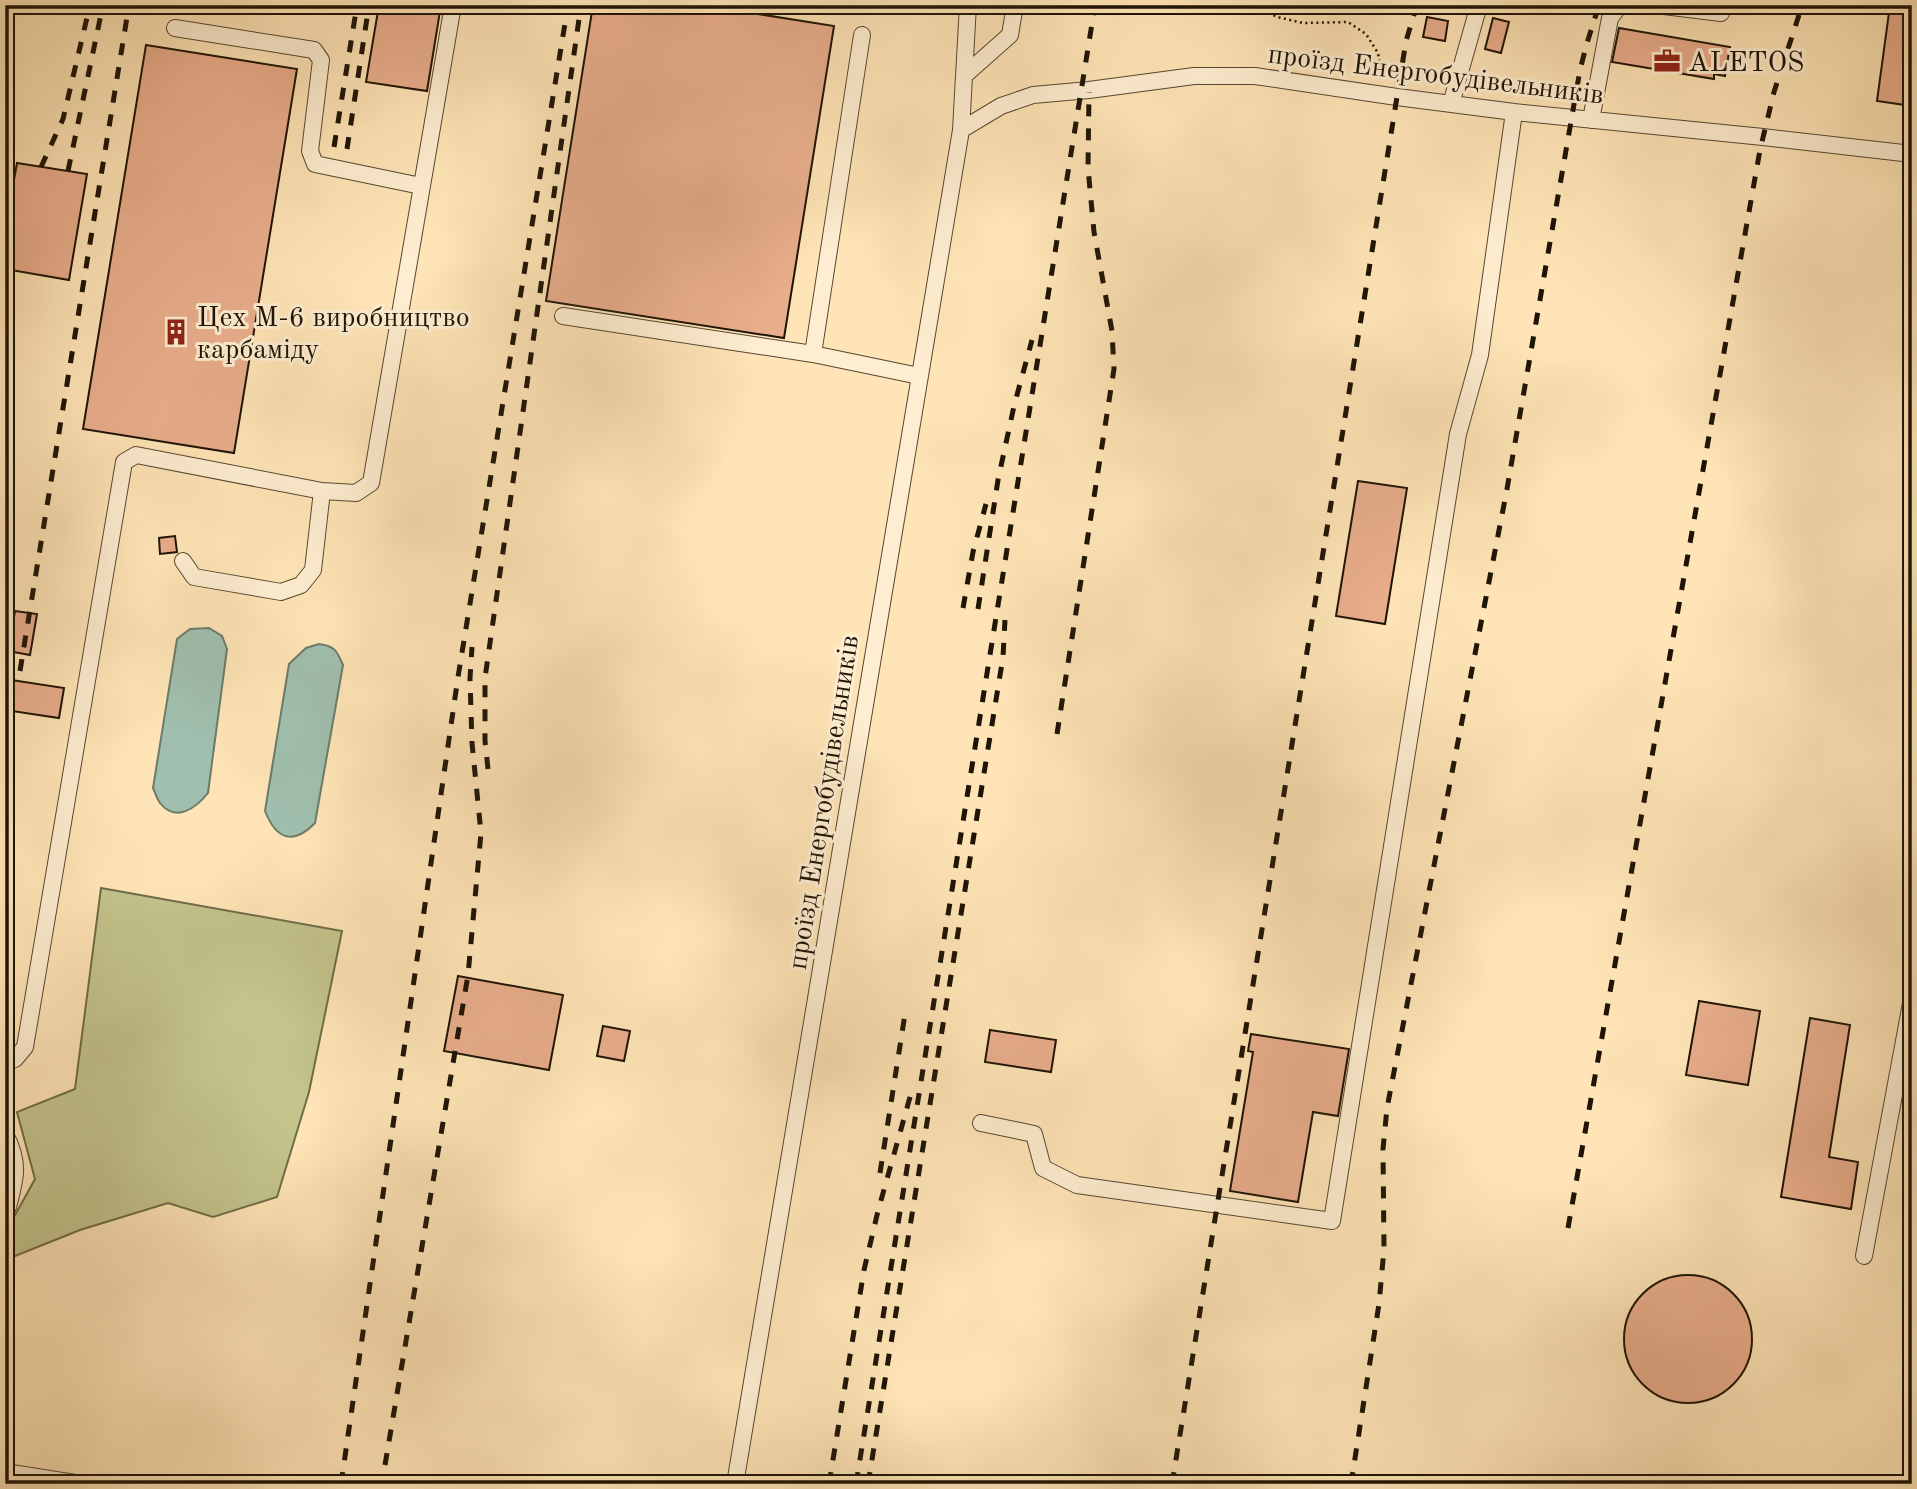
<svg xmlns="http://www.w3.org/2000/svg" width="1917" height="1489" font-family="'Old Standard TT',serif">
<rect width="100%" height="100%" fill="#fee4b6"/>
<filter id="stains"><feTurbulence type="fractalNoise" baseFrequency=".00286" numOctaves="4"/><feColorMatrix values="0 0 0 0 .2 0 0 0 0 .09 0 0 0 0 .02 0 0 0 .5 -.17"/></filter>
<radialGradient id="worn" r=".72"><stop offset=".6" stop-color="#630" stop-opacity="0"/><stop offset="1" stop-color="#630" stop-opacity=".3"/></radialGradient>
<path fill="#c3c38c" stroke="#706c48" stroke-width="2" d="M101 888 342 931 309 1092 277 1197 213 1217 168 1203 80 1230 5 1260V1228L9 1226 35 1179 17 1112 75 1089Z"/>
<path fill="#a0bfae" stroke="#6c7b6a" stroke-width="2" d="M209 628 222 636 227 649 208 793C196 808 176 823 160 803 157 799 155 792 153 788L177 639 190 629Z
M319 644C335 646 337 651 343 665L315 823C293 846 276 839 265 811L289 664 306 648Z"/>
<path fill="#e8ad8b" stroke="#1e1405" stroke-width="2" d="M379 5H441L427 91 366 82Z
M593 5H701L834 26 784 338 546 301Z
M1890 5H1912V106L1877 101Z
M1427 17 1448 21 1445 41 1423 37Z
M1493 18 1509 22 1501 53 1485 49Z
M1619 28 1730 47 1725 76 1714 74V79L1612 62Z
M146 45 297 69 234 453 83 429Z
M17 163 87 174 69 280 5 269V207H9Z
M1358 481 1407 488 1385 624 1336 616Z
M175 536 177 552 160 554 159 538Z
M15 611 37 614 30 655 8 651Z
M5 679 64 688 59 718 5 710Z
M458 976 563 995 549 1070 444 1051Z
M1699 1001 1760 1011 1748 1085 1686 1075Z
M1810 1018 1850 1025 1829 1157 1858 1162 1851 1209 1781 1197Z
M603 1026 630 1031 624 1061 597 1056Z
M990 1030 1056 1040 1051 1072 985 1062Z
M1251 1034 1349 1049 1338 1116 1313 1112 1298 1202 1230 1191 1253 1052 1248 1051Z
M1624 1339a64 64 0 1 1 128 0a64 64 0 1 1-128 0Z"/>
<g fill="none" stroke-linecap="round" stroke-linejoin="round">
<g stroke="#564831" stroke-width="18">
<path id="minor" d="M1656 5 1721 13
M175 28 314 50 321 60 310 151 315 164 421 186
M966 74 1010 35 1015 5
M1451 104 1479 5
M1591 120 1610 18 1620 5
M961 130 1001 106 1033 95 1089 90 1194 76H1255L1397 97 1514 112 1763 137 1912 154
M563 316 813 354 919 376
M813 354 862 35
M183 561 194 577 281 592 301 585 313 570 322 491
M5 1062 15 1059 25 1047 124 462 136 455 322 491 356 493 371 483 453 5
M981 1123 1034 1134 1043 1168 1077 1185 1332 1221 1458 434 1480 355 1514 112
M5 1134C20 1163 16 1177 8 1207L5 1209
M1864 1256 1912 998
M5 1472 81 1484
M735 1484 961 130 968 5"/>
</g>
<path stroke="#1e1405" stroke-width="2.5" stroke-dasharray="2 3.5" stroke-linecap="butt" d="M1254 5 1277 17 1303 23 1348 22 1366 34 1378 53 1382 77"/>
<use href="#minor" stroke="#feedd0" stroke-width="16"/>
<path stroke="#1e1405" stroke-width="5" stroke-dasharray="12 12" stroke-linecap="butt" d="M334 147 357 5
M347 149 369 5
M41 167 63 119 90 5
M68 171 103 5
M963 608 973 552 986 504
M978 609 998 480 1014 406 1032 340
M20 671 129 5
M1057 734 1114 369 1112 331 1094 232 1088 168 1089 92
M488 769 485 741V678L581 5
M880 1173 905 1014
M1568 1228 1760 150 1774 92 1799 15 1804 5
M385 1465 468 975 481 833 472 743 470 678 472 647
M341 1484 458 677 568 5
M829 1484 864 1270 878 1211 912 1090
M856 1484 1095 5
M868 1484 1003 657 1005 620
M1172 1484 1397 97 1406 41 1417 5
M1351 1484 1379 1304 1384 1249 1383 1149 1387 1108 1507 489 1580 70 1587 43 1599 5"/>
</g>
<defs>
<g id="office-bare" transform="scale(2.1)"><path d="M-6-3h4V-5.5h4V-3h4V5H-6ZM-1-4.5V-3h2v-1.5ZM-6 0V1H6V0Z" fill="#8f2418" stroke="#feedd0" stroke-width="2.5" paint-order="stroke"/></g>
<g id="building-bare" transform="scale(2.1)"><path d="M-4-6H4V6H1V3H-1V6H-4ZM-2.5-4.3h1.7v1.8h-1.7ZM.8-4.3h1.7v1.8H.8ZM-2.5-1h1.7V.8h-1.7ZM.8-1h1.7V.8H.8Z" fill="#8f2418" stroke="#feedd0" stroke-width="2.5" paint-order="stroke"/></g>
</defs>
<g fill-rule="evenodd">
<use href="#office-bare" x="1667" y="61"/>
<use href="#building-bare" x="176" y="332"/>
</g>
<g text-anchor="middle" stroke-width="6" stroke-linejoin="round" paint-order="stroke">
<g font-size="28" fill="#1e1405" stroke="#feedd0" text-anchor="start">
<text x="1688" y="71">ALETOS</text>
<text x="197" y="326">Цех М-6 виробництво<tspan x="197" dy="32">карбаміду</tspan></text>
</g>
<g font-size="28" fill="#1e1405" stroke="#feedd0">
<text transform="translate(1436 73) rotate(7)" y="10">проїзд Енергобудівельників</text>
<text transform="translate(822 802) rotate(-81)" y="10">проїзд Енергобудівельників</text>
</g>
</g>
<rect width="1917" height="1489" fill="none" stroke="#fee4b6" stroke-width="28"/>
<rect x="7" y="7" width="1903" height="1475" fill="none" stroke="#1e1405" stroke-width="3.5"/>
<rect x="14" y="14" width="1889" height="1461" fill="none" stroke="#1e1405" stroke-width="2"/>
<rect width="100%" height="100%" filter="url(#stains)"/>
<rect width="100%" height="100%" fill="url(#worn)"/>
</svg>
